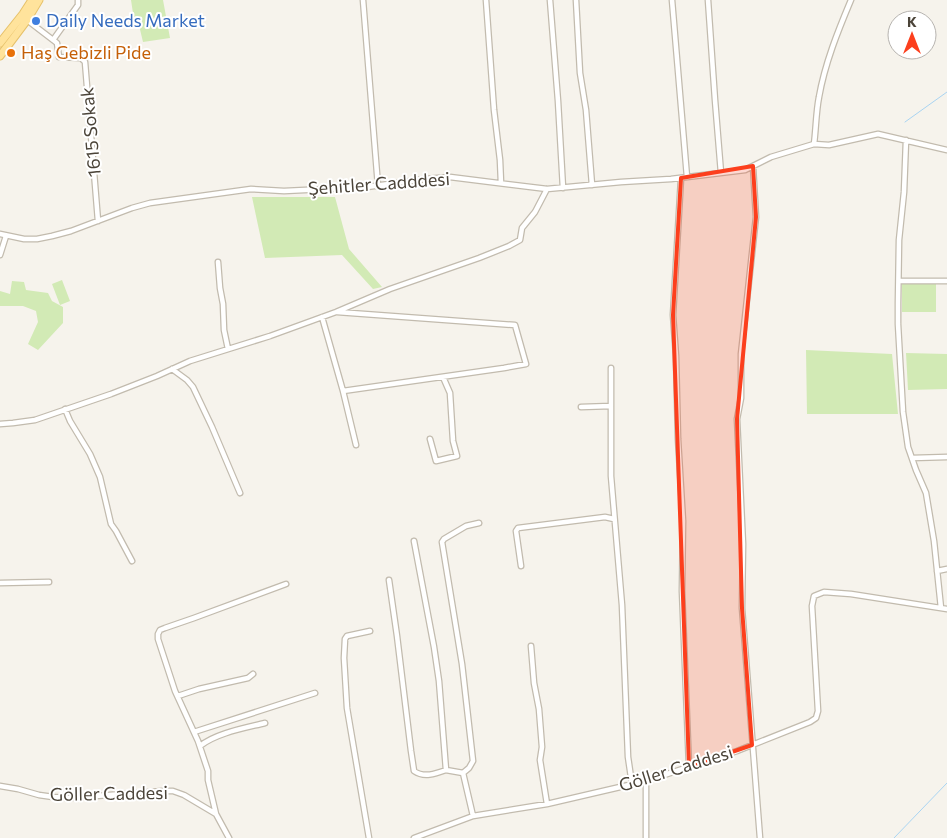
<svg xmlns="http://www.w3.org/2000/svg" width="947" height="838" font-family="Commissioner,sans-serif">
<rect width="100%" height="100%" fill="#f6f3ec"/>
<path fill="#d2eab5" d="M131 0H163L170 38 143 42 138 21 134 20Z
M252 197H335L349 249 382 287 373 289 342 255 265 258Z
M62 280 70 301 60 305 52 284Z
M12 281 24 282 26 290 48 293 52 301 63 307V323L38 350 28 344 38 322 36 311 23 306H0V291L10 294Z
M902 284H936V312H902Z
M806 350 892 354 898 414H807Z
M906 353 947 354V389L908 390Z"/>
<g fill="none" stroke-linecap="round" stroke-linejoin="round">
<path stroke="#a9d4f2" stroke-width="1" d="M905 122 947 92
M894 838 947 783"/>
<g stroke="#c2bbae" stroke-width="7">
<path id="street" d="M363 0 378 186
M486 0 494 110 500 160 501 183
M550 0 558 101 563 188
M576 0 580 73 586 110 592 185
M672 0 687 177
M708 0 715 100 721 173
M27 20 57 43 59 57 81 58 85 62 98 221
M53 40 78 5V0
M906 140 904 192 899 240 898 303V324L903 412 908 447 916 470 926 493 934 541 941 608
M814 144C816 129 816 112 819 97 825 63 838 31 851 0
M753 166 756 217 741 354V398L737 419 743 544 742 608 760 838
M681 178 673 315 676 356 678 439 683 521 682 591 689 767
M0 234 24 239H37L52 236 71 231 132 208 150 203 251 189 284 191 367 187 425 179 450 177 547 189 621 182 671 179 745 170 771 157 814 144 829 145 878 134 947 150
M0 255 6 236
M218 262 220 288 223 304 224 330 228 349
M899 281H947
M337 312 515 325 526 364 504 368 343 391
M322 317 343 391 356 445
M611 368V476L622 605 628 757 632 784
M172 369 187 380 193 387 212 427 240 493
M581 407 611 406
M65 409 70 421 90 454 100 477 111 524 116 531 132 561
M0 424 13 423 35 420 111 394 157 376 190 361 270 336 336 312 390 289 479 258 509 246 520 240 522 228 535 212 547 189
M430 439 436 461 457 456 453 441 450 393 443 377
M912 458 947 457
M414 541 434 647 439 681 446 770 463 773
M521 566 516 531 518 528 605 517 614 519
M937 571 947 569
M389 580 397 636 411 751 414 771C424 778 435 774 446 770
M0 583 49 582
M531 646 534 683 539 709 542 747 540 760 547 804
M178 696 199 689 248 678 253 674
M194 732 315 693
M200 746C216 733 245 728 265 723
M646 781V838
M0 786 18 789 39 795 53 797 69 798 163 791H173L184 795 216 814 229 838
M216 814 208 780V771L198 741 175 691 158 639V634L160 630 165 628 194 618 286 584
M473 816 463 773 469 768 473 761 462 664 442 542 444 539 466 526 479 523
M369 838 347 708 344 658 345 639 347 636 370 631
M414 838 473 816 547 804 646 781 737 751 810 722 816 718 818 711 812 606 814 596 824 592 851 594 947 609"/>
</g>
<g stroke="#e6c16a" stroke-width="9">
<path id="primary" d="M0 43 23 14 32 0
M0 56 27 20 39 0"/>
</g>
<use href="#street" stroke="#fff" stroke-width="4.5"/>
<use href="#primary" stroke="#ffe39c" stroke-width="7"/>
</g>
<path fill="#fc3f1d" fill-opacity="0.2" stroke="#fc3f1d" stroke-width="4" stroke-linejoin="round" d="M753 166 756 217 737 419 742 608 752 745 689 767 673 315 681 178Z"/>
<circle fill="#3f7fe0" stroke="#fff" stroke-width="2" cx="36" cy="21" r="5"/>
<circle fill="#e8710a" stroke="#fff" stroke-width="2" cx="11" cy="53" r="5"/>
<g text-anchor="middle" stroke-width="4" stroke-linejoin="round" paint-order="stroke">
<g font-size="18" fill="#366cbe" stroke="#fff" text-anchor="start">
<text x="46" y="27">Daily Needs Market</text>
</g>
<g font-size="18" fill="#c56008" stroke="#fff" text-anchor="start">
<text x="21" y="59">Haş Gebizli Pide</text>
</g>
<g font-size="18" fill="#4b4439" stroke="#fff">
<text transform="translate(91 132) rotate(-95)" y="6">1615 Sokak</text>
<text transform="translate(379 184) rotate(-4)" y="6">Şehitler Cadddesi</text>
<text transform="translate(676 769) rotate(-17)" y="6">Göller Caddesi</text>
<text transform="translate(109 794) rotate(-1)" y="6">Göller Caddesi</text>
</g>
</g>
<g transform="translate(912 35)"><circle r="24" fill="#ffffff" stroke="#b7b4b0"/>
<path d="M0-4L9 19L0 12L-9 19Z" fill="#fc3f1d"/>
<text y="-8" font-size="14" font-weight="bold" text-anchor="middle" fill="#4b4439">K</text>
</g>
</svg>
